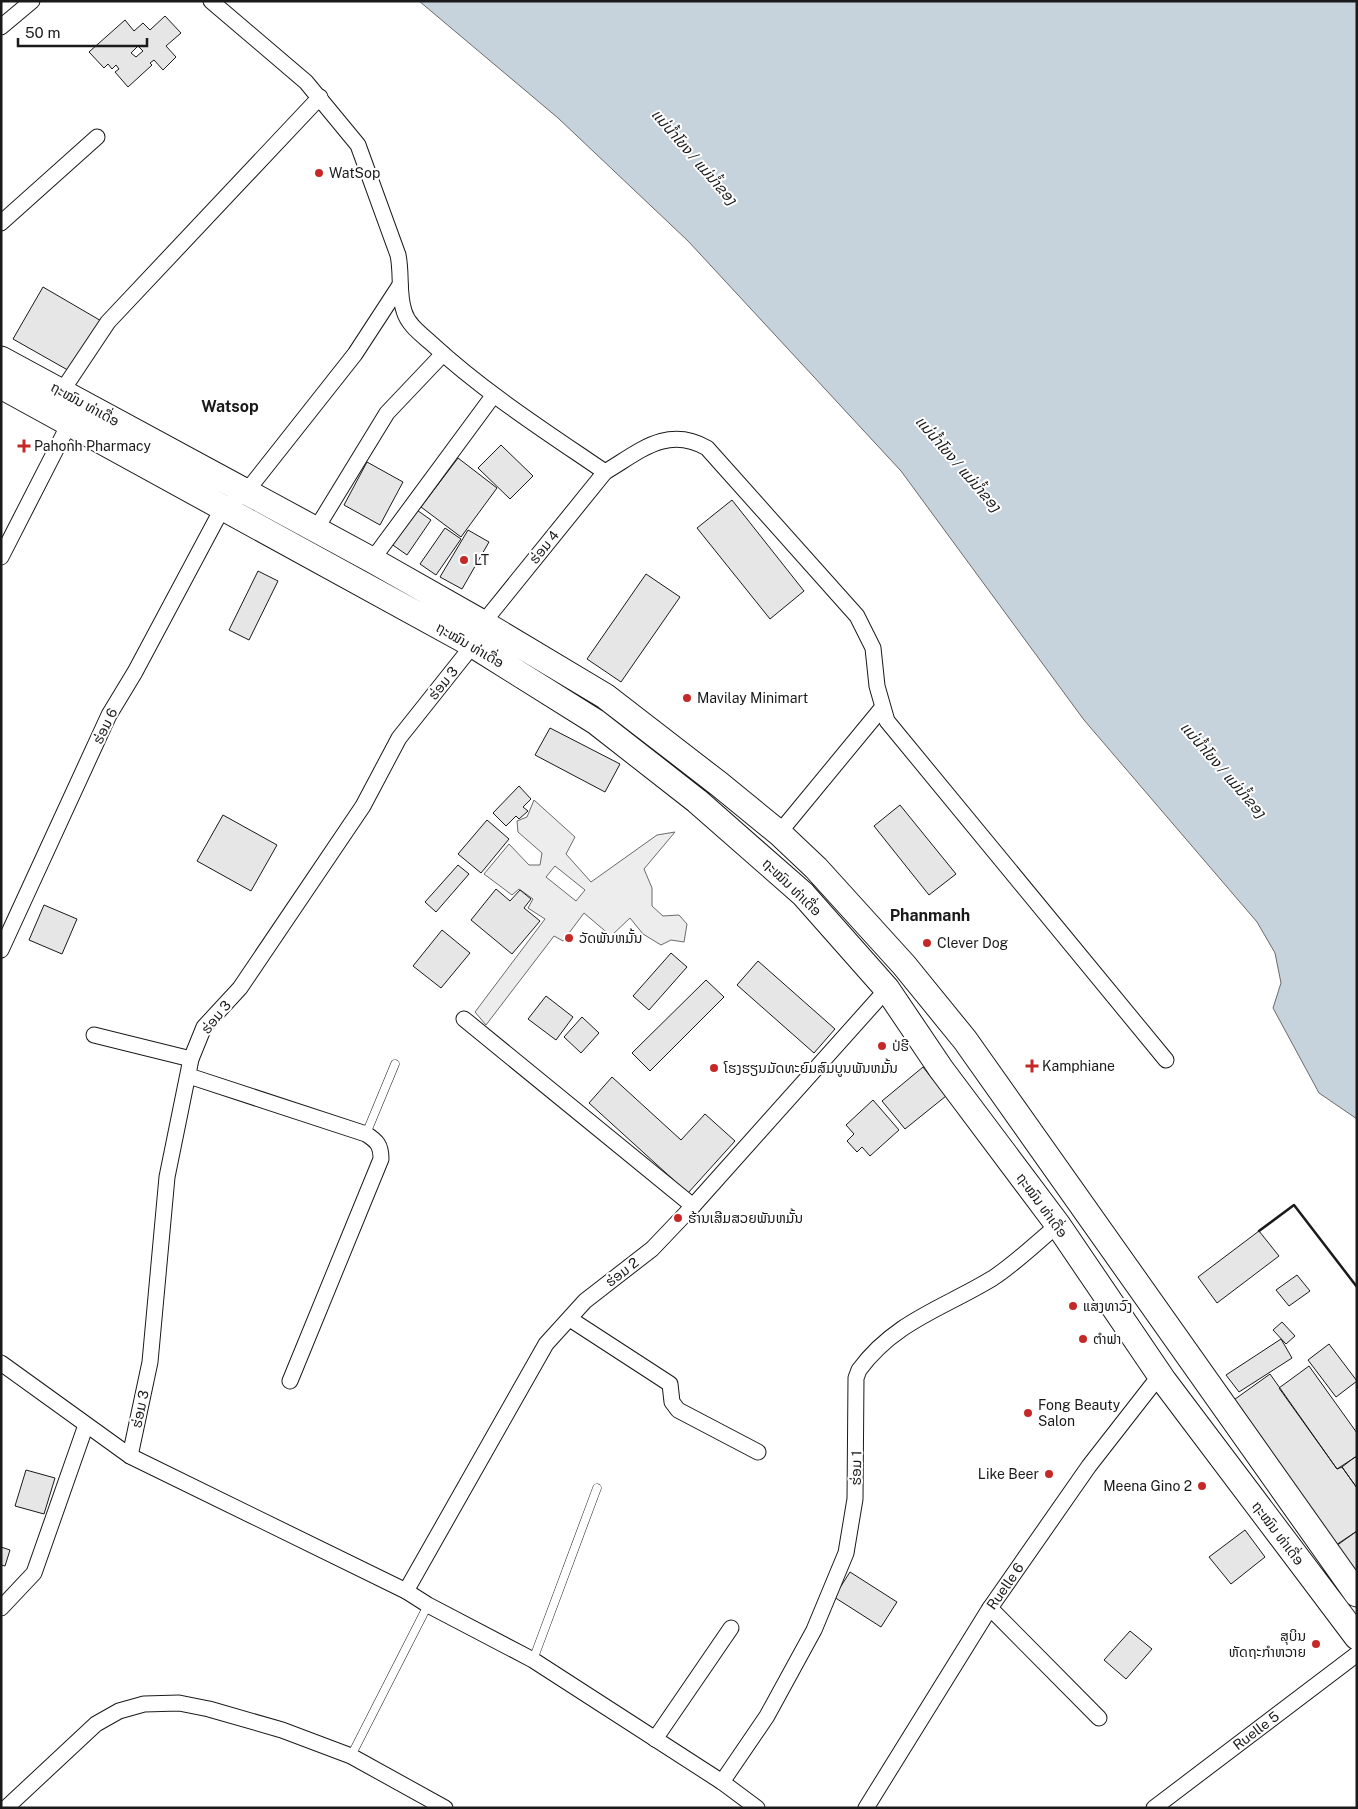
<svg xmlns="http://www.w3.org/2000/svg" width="1358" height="1809" font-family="'Public Sans','Noto Sans Lao','Noto Sans Thai',sans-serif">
<rect width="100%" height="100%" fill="#fff"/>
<path fill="#ededed" stroke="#6a6a6a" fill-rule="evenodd" d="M534 800 575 837 566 854 591 882 657 835 675 832 644 869 652 888V906L663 916 679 915 687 924 684 942 671 940 661 945 643 934 630 918 611 936 584 913 563 941 554 936 486 1025 475 1012 545 919 528 908 533 899 519 889 512 895 484 874 509 844 529 865H540L542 853 518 832 517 821 527 817ZM555 866 585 890 576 901 546 877Z"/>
<path fill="#c6d2dc" stroke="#6a6a6a" d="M419 1H1357V1119L1319 1093 1273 1008 1281 983 1275 953 1257 922 1084 720 901 471 688 241 558 118Z"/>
<path fill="#e6e6e6" stroke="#1a1a1a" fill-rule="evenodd" d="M165 16 181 33 166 46 176 57 163 70 154 60 150 63 152 65 128 87 115 72 119 69 116 65 112 69 108 64 104 68 89 52 125 20 134 31 143 23 150 30ZM138 46 143 51 136 57 131 53Z
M43 287 103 322 73 373 13 339Z
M501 445 533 476 510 499 478 468Z
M458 458 497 488 461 537 421 507Z
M367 462 403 482 380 525 344 505Z
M732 500 804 591 770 619 697 528Z
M414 508 431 520 407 555 390 543Z
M445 528 461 539 436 575 420 564Z
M468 530 489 542 462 589 440 577Z
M258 571 278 581 249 640 229 630Z
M646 574 680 597 621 682 587 659Z
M550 728 620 764 605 792 535 755Z
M519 786 531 799 523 807 528 811 519 819 516 816 506 826 493 813Z
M900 805 956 874 929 895 874 826Z
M223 815 277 845 251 891 197 861Z
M487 820 509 839 481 873 458 854Z
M458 865 469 874 436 912 425 902Z
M496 889 510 901 520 890 531 899 524 908 540 921 512 954 471 920Z
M44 905 77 919 62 954 29 940Z
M442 930 470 953 441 988 413 966Z
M671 953 687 967 649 1010 633 996Z
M758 961 835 1029 814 1053 737 985Z
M706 980 724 997 650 1071 632 1053Z
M546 996 573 1017 556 1040 528 1019Z
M582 1017 599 1033 581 1053 564 1037Z
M923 1067 946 1096 905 1129 882 1101Z
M612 1077 681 1140 705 1114 735 1141 688 1193 589 1103Z
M873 1100 899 1130 870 1156 862 1147 857 1152 847 1141 854 1134 846 1125Z
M1259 1231 1279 1256 1217 1303 1198 1277Z
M1297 1275 1310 1291 1289 1306 1276 1290Z
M1282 1322 1295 1336 1286 1344 1273 1330Z
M1281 1339 1292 1358 1239 1392 1226 1375Z
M1329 1344 1357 1381 1336 1397 1308 1360Z
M1309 1366 1357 1433V1456L1337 1469 1279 1388Z
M1270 1374 1337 1469 1342 1467 1357 1488V1531L1333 1547 1231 1402Z
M1355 1457 1357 1459V1488L1342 1467Z
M26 1470 55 1478 44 1514 15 1506Z
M1245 1530 1265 1557 1231 1584 1209 1557Z
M1357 1531V1573L1336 1546Z
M1 1547 10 1550 5 1566 1 1565Z
M850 1572 897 1602 881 1627 834 1597Z
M1130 1631 1152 1649 1126 1679 1104 1660Z"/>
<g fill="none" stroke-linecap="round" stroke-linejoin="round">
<g stroke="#1a1a1a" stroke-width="9">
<path id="service" d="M366 1134 395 1064
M533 1660 597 1488
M351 1756 428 1605"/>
</g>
<g stroke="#1a1a1a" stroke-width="17">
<g id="minor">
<path d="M211 1 306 82 358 145 398 255C402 274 398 293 404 311 408 325 421 334 431 343 484 392 545 431 605 472 639 452 667 425 707 448L857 616 873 648 877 686 887 721 1166 1060"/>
<path d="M1 27 32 1"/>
<path d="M1 223 97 137"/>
<path d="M62 391 108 322 320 97"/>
<path d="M316 529 387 413 443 354"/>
<path d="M1 557 69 424"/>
<path d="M372 560 493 396"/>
<path d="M483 623 605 472"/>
<path d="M779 833 882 708"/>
<path d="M1 950 109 715 135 672 222 509 246 492 355 354 400 285"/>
<path d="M464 1019 693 1206"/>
<path d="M94 1035 191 1059"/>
<path d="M189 1076 366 1134C377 1141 381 1145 381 1159L290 1381"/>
<path d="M570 1319 670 1384 672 1402 678 1410 758 1452"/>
<path d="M1 1363 130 1456 406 1591 428 1605 533 1660 722 1782 757 1808"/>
<path d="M130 1456 150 1362 167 1177 191 1059 204 1027 240 988 363 806 399 738 473 645"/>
<path d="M406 1591 546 1344 585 1301 652 1249 693 1206 887 989"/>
<path d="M1 1608 34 1573 86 1425"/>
<path d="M990 1608 1099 1718"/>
<path d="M655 1739 731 1628"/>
<path d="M722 1782 767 1716 814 1630 846 1553 855 1499 856 1378 859 1370C895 1321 944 1308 993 1278 1016 1263 1037 1242 1058 1225"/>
<path d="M6 1808 96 1724 119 1711 144 1704 179 1703 209 1709 282 1730 351 1756 445 1808"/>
<path id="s1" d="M866 1808 990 1608 1089 1466 1160 1375"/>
<path id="s2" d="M1154 1808 1357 1654"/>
</g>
</g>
<g stroke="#1a1a1a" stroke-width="27">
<path id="primary" d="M1 359 372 560 483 623 605 696 719 784 779 833 816 868 904 965 965 1040 1357 1594
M1 386 473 645 596 722 697 801 803 894 887 989 941 1069 1058 1225 1164 1381 1357 1637"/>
</g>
<use href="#service" stroke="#fff" stroke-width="8"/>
<use href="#minor" stroke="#fff" stroke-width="15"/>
<use href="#primary" stroke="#fff" stroke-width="25"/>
<path stroke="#1a1a1a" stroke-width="2.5" d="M1259 1231 1294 1205 1357 1287"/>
</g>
<g fill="#c62828" stroke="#fff" stroke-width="2">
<circle cx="319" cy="173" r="5"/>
<path d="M21.5 438.5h5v5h5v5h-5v5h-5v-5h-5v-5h5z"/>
<circle cx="464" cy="560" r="5"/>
<circle cx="687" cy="698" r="5"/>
<circle cx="569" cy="938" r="5"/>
<circle cx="927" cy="943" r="5"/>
<circle cx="882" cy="1046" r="5"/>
<path d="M1029.5 1058.5h5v5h5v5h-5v5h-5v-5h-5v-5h5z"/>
<circle cx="714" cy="1068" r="5"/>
<circle cx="678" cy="1218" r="5"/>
<circle cx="1073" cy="1306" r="5"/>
<circle cx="1083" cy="1339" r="5"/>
<circle cx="1028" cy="1413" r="5"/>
<circle cx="1049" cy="1474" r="5"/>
<circle cx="1202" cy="1486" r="5"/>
<circle cx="1316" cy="1644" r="5"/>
</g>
<g text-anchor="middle" stroke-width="4" stroke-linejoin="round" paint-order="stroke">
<g font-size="14" fill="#1a1a1a" stroke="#fff" text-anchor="start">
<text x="329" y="178">WatSop</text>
<text x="34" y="451">Pahonh Pharmacy</text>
<text x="474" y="565">LT</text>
<text x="697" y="703">Mavilay Minimart</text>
<text x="579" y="943">ວັດພັນຫມັ້ນ</text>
<text x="937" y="948">Clever Dog</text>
<text x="892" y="1051">ປ່ຮີ</text>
<text x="1042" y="1071">Kamphiane</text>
<text x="724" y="1073">ໂຮງຮຽນມັດທະຍົມສົມບູນພັນຫມັ້ນ</text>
<text x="688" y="1223">ຮ້ານເສີມສວຍພັນຫມັ້ນ</text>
<text x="1083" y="1311">ແສງທາວົງ</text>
<text x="1093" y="1344">ຕຳຟາ</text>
<text x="1038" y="1410">Fong Beauty<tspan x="1038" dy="16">Salon</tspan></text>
<text x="1039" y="1479" text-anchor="end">Like Beer</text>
<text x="1192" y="1491" text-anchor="end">Meena Gino 2</text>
<text x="1306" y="1641" text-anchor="end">ສຸບິນ<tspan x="1306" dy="16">ຫັດຖະກຳຫວາຍ</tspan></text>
</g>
<g font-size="14" fill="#1a1a1a" stroke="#fff">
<text transform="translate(85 404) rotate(29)" y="5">ຖະໝົນ ທ່າເດື່ອ</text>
<text transform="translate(544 547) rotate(-51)" y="5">ຮ່ອມ 4</text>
<text transform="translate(470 645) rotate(30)" y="5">ຖະໝົນ ທ່າເດື່ອ</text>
<text transform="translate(443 683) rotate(-51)" y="5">ຮ່ອມ 3</text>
<text transform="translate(105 726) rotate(-64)" y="5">ຮ່ອມ 6</text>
<text transform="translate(792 887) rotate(44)" y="5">ຖະໝົນ ທ່າເດື່ອ</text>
<text transform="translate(216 1017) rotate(-51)" y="5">ຮ່ອມ 3</text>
<text transform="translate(1042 1205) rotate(54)" y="5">ຖະໝົນ ທ່າເດື່ອ</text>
<text transform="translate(622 1272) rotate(-38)" y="5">ຮ່ອມ 2</text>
<text transform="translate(140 1409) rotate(-78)" y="5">ຮ່ອມ 3</text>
<text transform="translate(856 1468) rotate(-89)" y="5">ຮ່ອມ 1</text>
<text transform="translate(1278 1533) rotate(53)" y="5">ຖະໝົນ ທ່າເດື່ອ</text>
<text dy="5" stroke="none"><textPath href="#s1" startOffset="262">Ruelle 6</textPath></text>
<text dy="5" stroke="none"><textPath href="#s2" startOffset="128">Ruelle 5</textPath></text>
</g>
<g font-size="15" font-style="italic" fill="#1a1a1a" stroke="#fff">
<text transform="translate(694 157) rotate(49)" y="5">แม่น้ำโขง / ແມ່ນ້ຳຂອງ</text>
<text transform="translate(958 464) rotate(49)" y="5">แม่น้ำโขง / ແມ່ນ້ຳຂອງ</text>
<text transform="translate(1223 770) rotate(49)" y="5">แม่น้ำโขง / ແມ່ນ້ຳຂອງ</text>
</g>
<g font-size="16" font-weight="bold" fill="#1a1a1a" stroke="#fff">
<text x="230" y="412">Watsop</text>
<text x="930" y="921">Phanmanh</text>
</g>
</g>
<rect width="1358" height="1809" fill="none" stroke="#1a1a1a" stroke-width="5"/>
<path d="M18 38v8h129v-8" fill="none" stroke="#1a1a1a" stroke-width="2.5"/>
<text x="25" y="38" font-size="15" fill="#1a1a1a" stroke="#ffffff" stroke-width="4" paint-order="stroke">50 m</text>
</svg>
